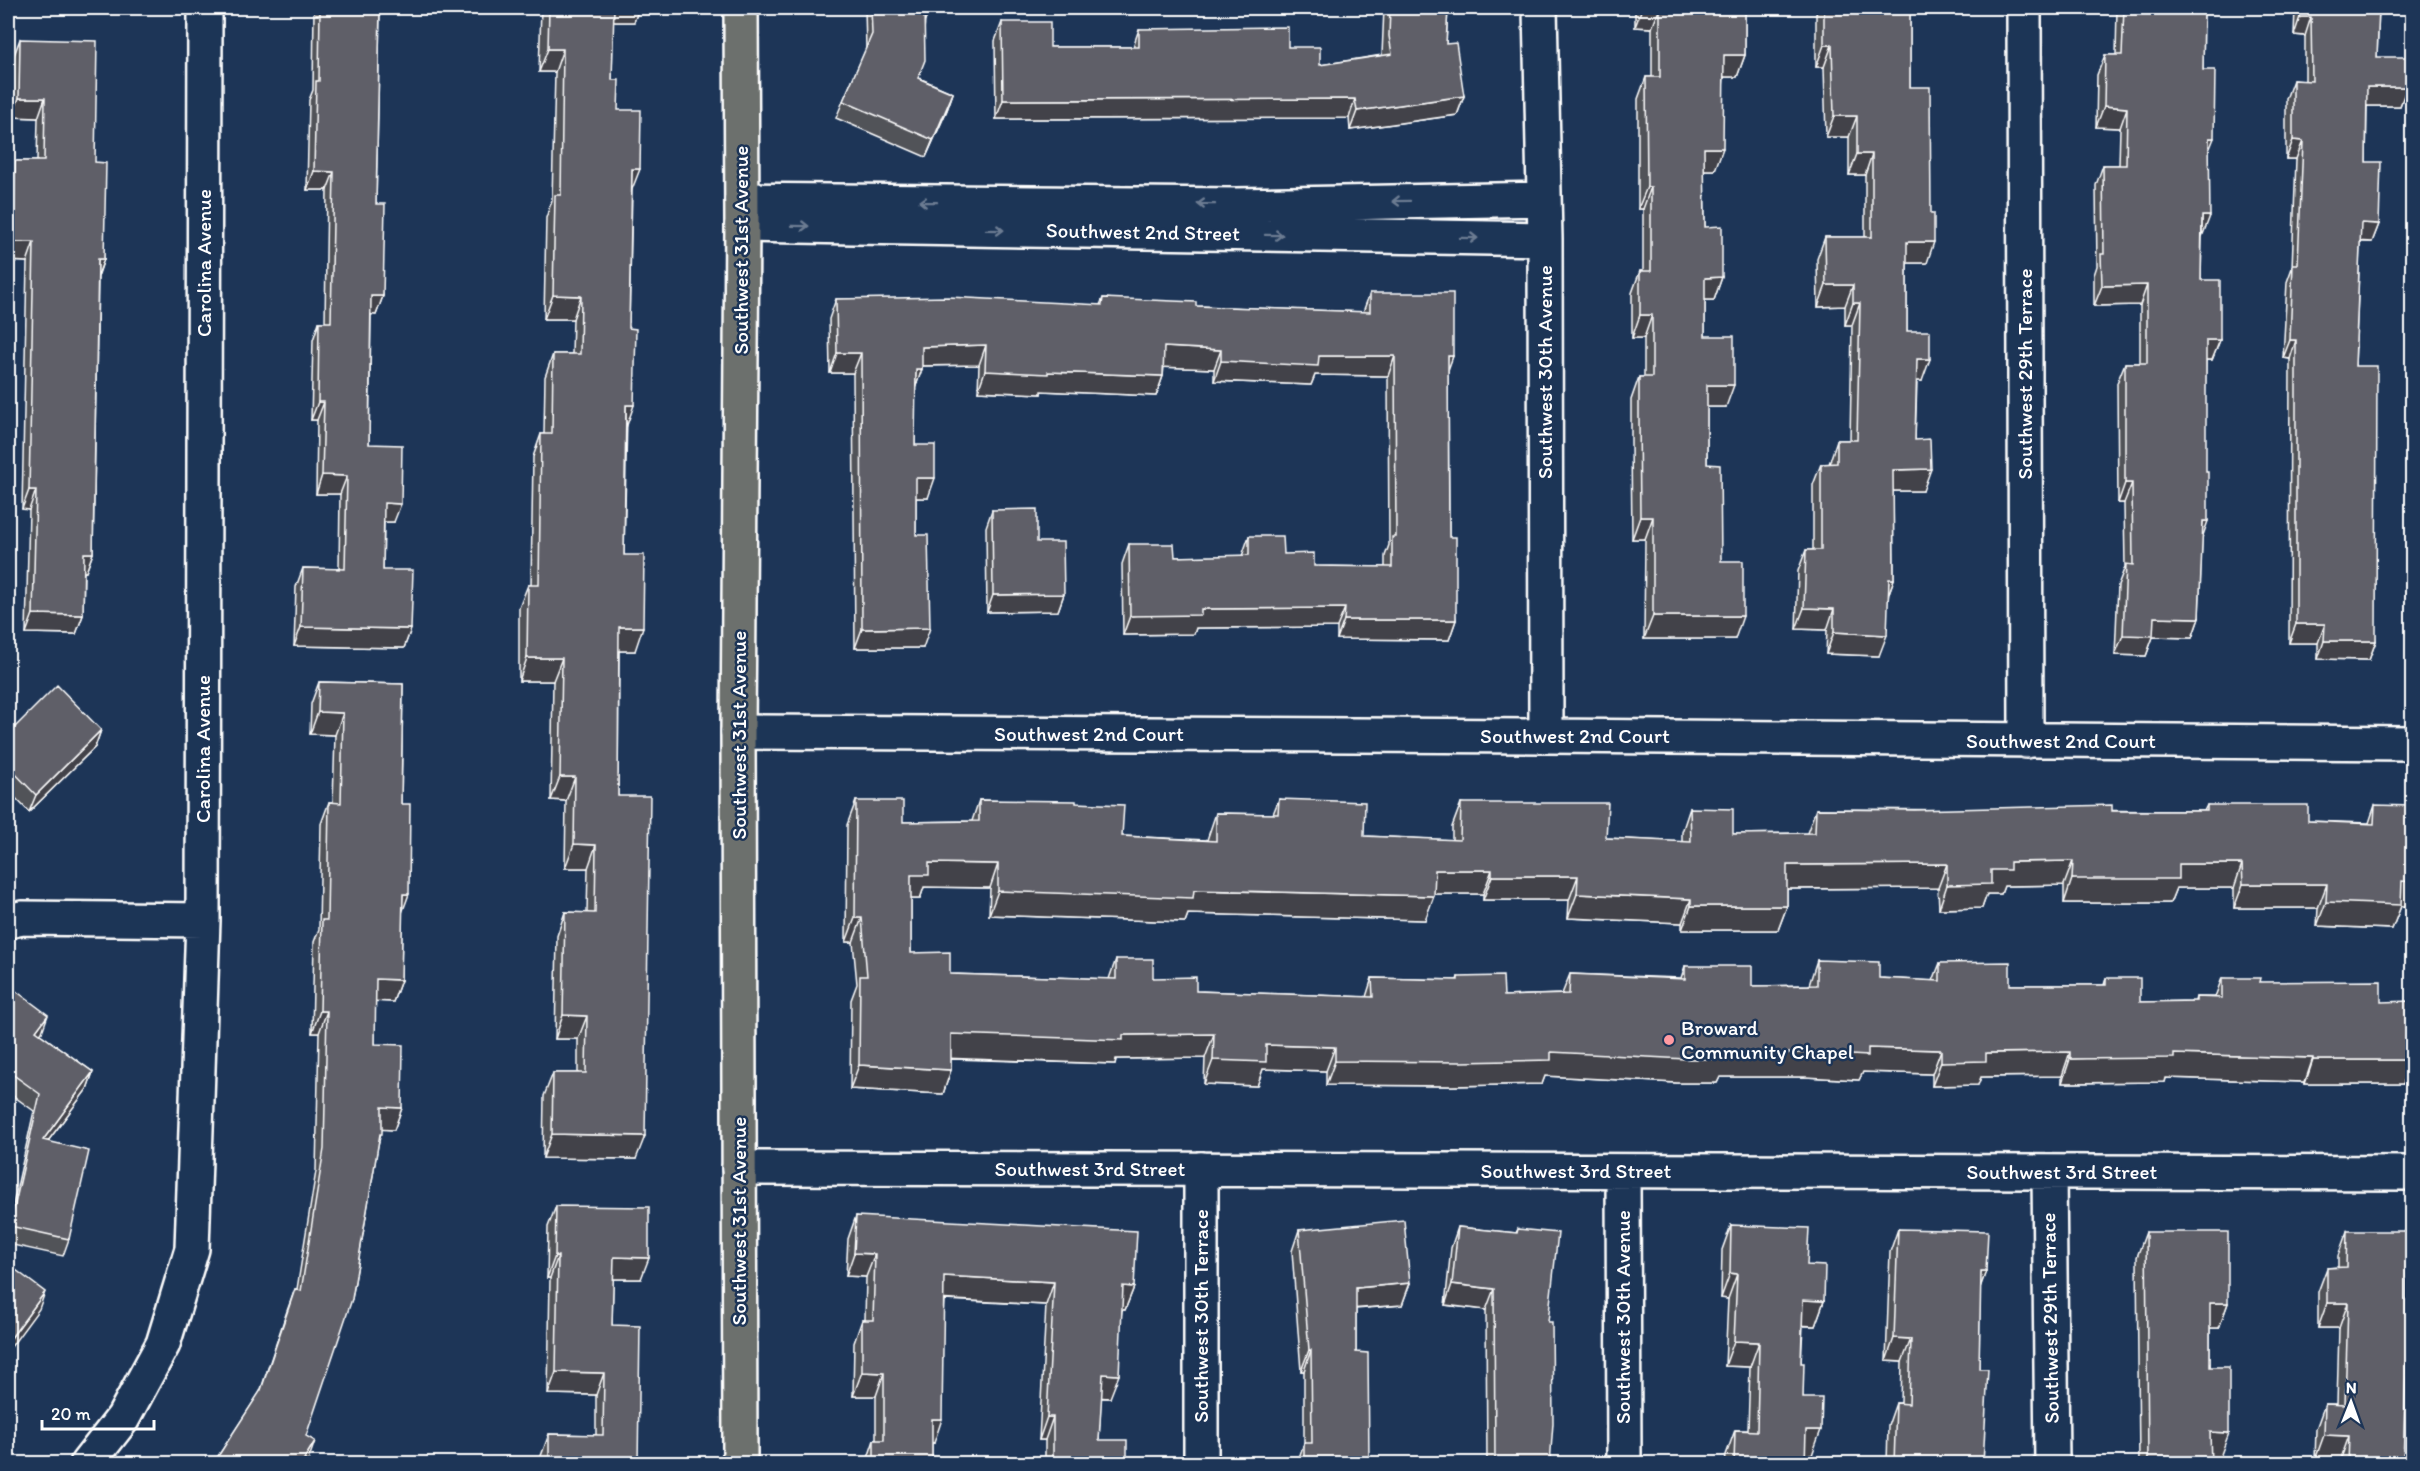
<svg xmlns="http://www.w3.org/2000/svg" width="2420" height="1471" font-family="Itim,sans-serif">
<rect width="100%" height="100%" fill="#1d3557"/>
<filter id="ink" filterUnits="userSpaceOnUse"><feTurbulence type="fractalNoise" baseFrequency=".0167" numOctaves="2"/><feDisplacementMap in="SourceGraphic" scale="12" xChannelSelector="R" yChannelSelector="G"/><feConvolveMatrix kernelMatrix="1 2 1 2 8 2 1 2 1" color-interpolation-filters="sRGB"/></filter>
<g filter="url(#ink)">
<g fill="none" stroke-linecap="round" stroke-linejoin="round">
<g stroke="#fff" stroke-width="38">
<path id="minor" d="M1540 8 1545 239 1546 736
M2024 8 2026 741
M742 200 1236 205 1544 199
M742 225 1545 239
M738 732 1546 736 2412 743
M8 921 22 918 203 920
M739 1168 2412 1173
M1623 1171 1624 1464
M2049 1172 2052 1464
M87 1464 123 1418 163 1344 192 1249 203 920 205 8
M1201 1464V1169"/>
</g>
<g stroke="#fff" stroke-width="38">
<path id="major" d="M740 1464 738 732 742 225 741 8"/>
</g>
<use href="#minor" stroke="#1d3557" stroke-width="33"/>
<use href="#major" stroke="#6c706d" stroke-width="33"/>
</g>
<path fill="#515259" stroke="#fff" stroke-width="1.5" d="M314 8H380L376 204 383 296 376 315 371 314 369 444 394 522H384L383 570 411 629 404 648 294 646 296 587 303 568 339 569 340 494H316L317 420H311L313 340 319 322H325L327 190H307L309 100 313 90Z
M541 8H639L634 22H613L612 80 632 190 624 555 635 651H619L618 796 636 1159 543 1158 544 1096 553 1073H578V1039H555L557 936 565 912 587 913 588 868H565L566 801 551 800 553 681H519V608L528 585H531L533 457 541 434H544L545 377 553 354H572L573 319H544L546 218 552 200 555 72H539Z
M865 8H930L925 21 919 78 953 93 947 110 926 157 836 118 843 101 866 49Z
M1384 8H1448L1446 44 1464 96 1457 115 1350 130 1349 118 996 119 995 41 1002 22 1050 47H1133L1139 29 1288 47 1320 65 1382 55Z
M1635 8H1745V55L1737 77H1724L1715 170H1704L1705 227 1722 277 1714 300H1705V336L1726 407H1707V464L1721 561 1735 639H1644L1645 539H1632L1631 441V400L1639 377H1644V338H1632V293L1640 271H1643V209H1638V99L1646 77H1652V28L1635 27Z
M1819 8H1910V87L1927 263H1907V331L1922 381H1917L1915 440 1923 491H1893L1894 579 1889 593 1879 656 1826 654 1827 630 1796 629 1798 571 1806 550H1813V485L1821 464H1829L1837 440H1850L1852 325H1845V306L1818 307 1817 259 1825 237H1865V175H1849V137H1826L1824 67H1816V14Z
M2117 8H2204L2203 70 2209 150 2202 237 2201 280 2220 340 2212 360H2206L2202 537 2199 618 2192 638 2153 637 2146 656 2115 655 2118 585 2125 567 2124 503H2118L2117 383 2125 363H2140V305L2094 306V275L2097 266 2096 185 2103 165H2119L2120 128 2096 127 2097 75 2105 55H2116Z
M2295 8H2379L2377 57 2407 87 2400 106H2367L2366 162 2379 224 2372 242H2360L2355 366 2376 641 2369 660 2318 659V643H2289L2290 359 2283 358 2287 282 2292 268 2296 159H2286V99L2293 80 2305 81V36L2294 35Z
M20 39 95 162 104 259 98 277 93 553 86 572H84L83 615 76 634 26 633 29 510 22 509 27 262 8 261V180L15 161H37L38 118 12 117 13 58Z
M1370 293 1453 356 1448 368 1449 537 1456 620 1449 640 1337 639V627L1196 628 1194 634 1123 635 1122 564 1129 544 1175 557 1242 556 1249 536 1284 554 1314 566 1385 567V556L1389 545 1388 376 1315 375 1311 385 1214 381V369L1164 367 1163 376 1156 396 1041 391V394L978 391 979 365 922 366V369L915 388V445L928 498H916V535L923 648H855L853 373H830L829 319 836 299 1100 305 1103 298 1196 306 1363 312Z
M992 510 1037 542 1064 594 1058 611 987 612 986 527Z
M319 682 403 684 401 804 402 912 401 980 393 1002 375 1001V1044L402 1108 394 1130 382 1129 378 1145 352 1299 213 1464 260 1392 287 1311 295 1289H297L316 1171 319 1033H312L314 942 319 929 321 824 329 802H333L335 735 310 734 311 704Z
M101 730 95 747 29 812 8 790V734Z
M1279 799 1364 836 1452 840V827L1461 803 1606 838 1682 842V832L1690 808 1733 834 1807 833 1816 809 2204 811 2207 805 2308 821 2369 823 2375 805 2409 906H2401L2392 929 2317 926 2318 908H2234V888H2176L2170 903H2064V885L2004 886 2001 894H1987L1982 908 1939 909 1938 888 1787 889V906L1778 930H1682V923L1568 918 1569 900H1483V894H1434L1425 920 1188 914 1185 922 989 915 990 888 924 887 920 899H911V953L950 974 1109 979 1116 959 1153 978 1196 991 1366 997 1372 978 1457 980 1458 977 1504 996 1562 994 1570 974 1681 978 1685 966 1752 986 1809 985 1817 960 1879 978 1933 981 1940 963 2010 985H2104L2106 978 2140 1002 2195 1001 2196 997H2215L2222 978 2259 982 2381 1002 2403 1084H2305V1082L2166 1078 2165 1082 2062 1083V1076L1981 1077 1978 1085 1932 1086V1074L1863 1072 1859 1080 1805 1077H1720L1717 1083H1677L1545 1076 1542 1084 1452 1086 1326 1085V1071L1263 1069 1257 1086 1204 1084 1205 1058 1116 1059 1115 1064 951 1059V1070L943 1094 850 1089 851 1000 857 984 853 942H846L847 825 856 801 903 822 972 821 979 800 1076 803 1122 836 1207 840 1216 813 1273 814Z
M8 1002 42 1032 40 1034 93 1072 87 1089 48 1141 69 1239 63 1256 8 1244V1227L34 1111 8 1092Z
M556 1206 641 1279H613L612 1325 638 1464H541V1456L549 1434 596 1435V1395L548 1394 550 1278H547L548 1227Z
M856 1216 1134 1287 1125 1310H1122L1110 1398H1101L1099 1440 1127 1464H1045V1440H1039L1046 1305 944 1300 934 1443 932 1442V1464H866L874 1440H876V1396H853L854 1343 862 1320H865L866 1277 846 1276 848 1239Z
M1731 1225 1807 1265 1824 1301 1815 1326H1803L1801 1363 1803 1398 1812 1455H1805V1464H1725L1726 1455 1735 1430H1748L1750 1367 1725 1366 1728 1299 1721 1298 1722 1250Z
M1458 1227 1516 1233 1518 1229 1548 1322 1550 1464 1487 1463 1486 1310 1445 1305 1451 1248Z
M1898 1229 1986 1271 1980 1287 1979 1369 1983 1464H1887L1888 1426 1896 1403H1901L1902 1362 1886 1361 1890 1252Z
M1299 1230 1410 1283 1402 1305 1356 1309V1352L1369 1462 1387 1464H1297L1304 1443V1371H1301L1292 1251Z
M2347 1231 2403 1464H2340V1461L2315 1460 2316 1429 2325 1404H2337L2339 1328H2318V1292L2327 1268 2338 1267V1256Z
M2146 1232 2228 1303 2219 1328H2210V1367L2220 1457H2211V1464H2139L2137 1257Z"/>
<path fill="#424249" stroke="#fff" stroke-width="1.5" d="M610 8H639L634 22H605Z
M923 8H930L925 21H918Z
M1642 8H1660L1652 28 1635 27Z
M2300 17H2311L2305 36 2294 35Z
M1824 45H1832L1824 67H1816Z
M548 49H563L555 72H539Z
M1724 55H1745L1737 77H1716Z
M2367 87H2407L2400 106H2360Z
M953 93 947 110 926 157 933 140Z
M1464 96 1457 115 1350 130 1357 111Z
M19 98H45L38 118 12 117Z
M1355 99 1349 118 996 119 1003 100Z
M2104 106 2127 108 2120 128 2096 127Z
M1834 116H1857L1849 137H1826Z
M2209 138H2214L2206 158Z
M2293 140 2303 141 2296 159H2286Z
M1704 148H1723L1715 170H1696Z
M1857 154H1872L1865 175H1849Z
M632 169H640L631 192Z
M314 171 334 172 327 190H307Z
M1647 187H1651L1643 209H1638Z
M2202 216H2210L2202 237Z
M2361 223 2379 224 2372 242 2354 241Z
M14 242H34L27 262 8 261Z
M1907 242H1934L1927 263H1899Z
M98 259H104L97 278Z
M1722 277 1714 300H1697L1705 278Z
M1826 285H1853L1845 306 1818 307Z
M2147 285 2140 305 2094 306 2102 286Z
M553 295 581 296 573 319H544Z
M371 296H383L376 315 364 314Z
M1853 303H1860L1852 325H1845Z
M1640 315H1652L1644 338H1632Z
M2206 340H2220L2212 360H2199Z
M2290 340H2296L2290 359 2283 358Z
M986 345 979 365 915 366 922 347Z
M1164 347 1221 350 1214 369 1157 367Z
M837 353H861L853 373H830Z
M1319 356H1395L1388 376 1315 375 1311 385 1214 381 1221 361Z
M1448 356H1453L1446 376Z
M1917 359H1930L1922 381H1909Z
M916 369H922L915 389Z
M985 371 1048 372 1163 376 1156 396 1041 391V394L978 391Z
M1707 385H1734L1726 407H1699Z
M318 402H324L317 420H311Z
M626 405H634L626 428Z
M1931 469 1923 491H1885L1893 470Z
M322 475 347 476 340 494H316Z
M916 478H935L928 498H909Z
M2125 483H2132L2124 503H2118Z
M29 490H36L29 510 22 509Z
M384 503 401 504 394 522H377Z
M1640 517H1653L1645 539H1632Z
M2203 521H2208L2201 541Z
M84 553H93L86 572H77Z
M1889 579H1894L1886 601Z
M1064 594 1058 611 987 612 993 595Z
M1345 608 1337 627 1196 628 1194 634 1123 635 1130 616 1201 609Z
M1804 608 1834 609 1827 630 1796 629Z
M33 614 83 615 76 634 26 633Z
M1653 616H1743L1735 639H1644Z
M2154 617 2199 618 2192 638 2153 637 2146 656 2115 655 2123 635Z
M1344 620H1456L1449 640 1337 639Z
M2296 624H2325L2318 643H2289Z
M301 627 411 629 404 648 294 646Z
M619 627H643L635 651H611Z
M930 628 923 648H855L862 629Z
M1834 632 1887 635 1879 656 1826 654Z
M2324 641H2376L2369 660 2318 659Z
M527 658H562L553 681H519Z
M318 712 343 713 335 735 310 734Z
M101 730 95 747 29 812 36 795Z
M560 777H575L566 801 551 800Z
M574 844 596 845 588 868H565Z
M2073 861 2064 885 2004 886 2001 894H1987L1982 908 1939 909 1947 885 1991 870 2010 862Z
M929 863 998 864 990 888 924 887 920 899H903L911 875Z
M1947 864 1938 888 1778 889 1787 865Z
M2179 864H2242L2234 888H2176L2170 903H2064L2072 879Z
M1435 870H1492L1483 894H1426Z
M1492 876H1578L1569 900H1483Z
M2402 881 2412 882V895L2409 906H2401L2392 929 2317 926 2326 902Z
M2243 884H2327L2318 908H2234Z
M1194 890 1434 896 1425 920 1188 914 1185 922 989 915 998 891Z
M403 894H409L401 916Z
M1577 894 1691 899 1682 923 1568 918Z
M1691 906H1787L1778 930H1682Z
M855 918H862L853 942H846Z
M376 979 401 980 393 1002 368 1001Z
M320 1011H327L319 1033H312Z
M48 1015 42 1032 30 1048 36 1031Z
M563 1015 587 1016 578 1039H555Z
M951 1034 1123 1035 1214 1034 1205 1058 1116 1059 1115 1064 942 1058Z
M1266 1045 1335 1047 1326 1071 1263 1069 1257 1086 1204 1084 1213 1060Z
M1868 1048 1941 1050 1932 1074 1863 1072 1859 1080 1805 1077H1720L1717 1083H1677L1545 1076 1542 1084 1452 1086 1326 1085 1335 1061 1551 1052 1726 1053Z
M2070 1052 2062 1076 1981 1077 1978 1085 1932 1086 1941 1062 1986 1053Z
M2174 1054 2313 1058 2305 1082 2166 1078 2165 1082 2062 1083 2070 1059Z
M2313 1060H2411L2403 1084H2305Z
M859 1065 951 1070 943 1094 850 1089Z
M93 1072 87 1089 36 1157 43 1140Z
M382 1107 402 1108 394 1130 374 1129Z
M552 1134 645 1136 636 1159 543 1158Z
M854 1253 875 1254 866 1277 846 1276Z
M555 1256H558L550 1278H547Z
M614 1257 649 1258 641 1279H606Z
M1981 1271H1986L1978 1294Z
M1730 1273 1737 1274 1728 1299 1721 1298Z
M944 1276 1054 1282 1046 1305 935 1299Z
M1410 1283 1402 1305 1349 1309 1356 1288Z
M1452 1284 1494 1289 1486 1310 1445 1305Z
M1123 1286 1134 1287 1125 1310 1115 1309Z
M45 1292 39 1309 8 1351V1342Z
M1803 1300 1824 1301 1815 1326 1794 1325Z
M2210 1303H2228L2219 1328H2201Z
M2327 1303H2348L2339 1328H2318Z
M1894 1338 1911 1339 1902 1362 1886 1361Z
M1734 1341 1759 1342 1750 1367 1725 1366Z
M1309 1350H1311L1304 1371H1301Z
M556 1372 604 1373 596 1395 548 1394Z
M862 1372 884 1373 876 1396H853Z
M1103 1374 1119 1375 1110 1398 1094 1397Z
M1047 1417H1053L1045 1440H1039Z
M932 1419H942L934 1443 923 1442Z
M1806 1430H1821L1812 1455H1797Z
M2210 1432 2229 1433 2220 1457H2201Z
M2324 1435 2349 1436 2340 1461 2315 1460Z
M315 1441 307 1464 304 1459Z"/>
<path fill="#5e5f68" stroke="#fff" stroke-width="1.5" d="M320 8H380L376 204H385L383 296H371L369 444 402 445 401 504 384 503 383 570H413L411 629 301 627 303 568 345 569 347 476 322 475 324 402H318L319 322H331L334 172 314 171 316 81H319Z
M549 8H614L612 80H619L618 110H641L640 169H632L629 328 636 329 634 405H626L624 555H644L643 627H619L618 796H650L645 1136 552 1134 553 1073H586L587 1016 563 1015 565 912 595 913 596 845 574 844 575 777H560L562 658H527L528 585H539L541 434H552L553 354H580L581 296 553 295 555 195H561L563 49H548Z
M871 8H924L925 60 918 78 953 93 933 140 843 101 872 34Z
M1390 8H1448L1446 44 1456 43 1464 96 1357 111 1355 99 1003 100 1002 22H1050V47H1139V29L1288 27V47H1320V65L1392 54 1389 36Z
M1660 8H1745V55H1724L1723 148H1704L1705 227 1722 226V277L1705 278V336H1734V385H1707V464L1720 465 1721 561H1743V616H1653V517H1640L1639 418V377H1652V315H1640V271H1651V187H1647L1646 77H1660Z
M1824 8H1910V87H1930L1931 213H1934V242H1907V331H1930V359H1917L1915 440 1930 439 1931 469 1893 470 1894 579H1889L1887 635 1834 632V609L1804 608 1806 550H1821V464L1837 463V440H1857L1860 303H1853V285H1826L1825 237H1872V154H1857V116H1834L1832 45H1824Z
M2124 8H2204L2203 70H2215L2214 138H2209L2210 216H2202L2201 280H2220V340H2206V472H2208V521H2203L2199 618 2154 617 2153 636 2123 635 2126 564 2133 565 2132 483H2125V363H2147V285L2102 286 2101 254H2104L2103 165H2126L2127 108 2104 106 2105 55H2122Z
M2301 8H2379L2377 57H2407V87H2367L2366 162H2381L2379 224 2361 223 2355 366H2377L2376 641H2324L2325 624H2296V340H2290L2293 264H2298L2303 141 2293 140V80L2312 81 2311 17H2300Z
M20 39 97 41 95 162 106 163 104 259H98L93 553H84L83 615 33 614 36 490H29L34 242H14L15 161H44L45 98H19Z
M1370 293H1453V356H1448L1449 537H1456V620H1344L1345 608 1201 609V615L1130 616 1129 544H1174L1175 557 1249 555V536H1283L1284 554 1314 553V566L1392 567V537H1396L1395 356H1319L1318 366 1221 361V350L1164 347 1163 376 1048 372V374L985 371 986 345 922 347V369H916L915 445H935V478H916V535H928L930 628 862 629 861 353H837L836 299 949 297 1102 305 1103 298 1196 302V306L1370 312Z
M1037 509V542H1063L1064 594 993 595 992 510Z
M319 682 403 684 401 804H410L409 894H403L401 980 376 979 375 1044 403 1045 402 1108 382 1107V1134H380L352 1299 306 1436 315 1441 304 1459 311 1464H213L261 1390 295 1289 301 1291 324 1149 327 1011H320L322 920H327L329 802 341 803 343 713 318 712Z
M57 685 101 730 36 795 8 766V734Z
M1279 799 1365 802 1364 836 1460 840 1461 803H1608L1606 838 1691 842 1690 808 1733 809V834L1815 833 1816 809 1915 810 2112 805V811H2207V805H2308V821L2374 824 2375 805 2412 806V882L2402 881 2401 905 2326 902 2327 884H2243L2242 864H2179V879H2072L2073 861 2010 862V870H1991V884L1947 885V864L1787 865V906H1691V899L1577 894 1578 876H1492V870H1435L1434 896 1194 890 1193 898 998 891V864L929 863V875H911V953L950 952V974L1116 979V959H1153V978L1196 977V991L1373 997 1372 978 1458 980V977L1503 976 1504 996 1569 994 1570 974 1685 979V966H1752V986L1817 985V960L1879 962V978L1940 981V963L2010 962V985H2106V978H2140V1002L2196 1001V997L2222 998V978H2260L2259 982 2381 981V1002L2411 1001V1060H2313V1058L2174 1054V1058L2070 1059V1052L1986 1053V1061L1941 1062V1050L1868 1048V1056L1814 1053H1726V1059H1686L1551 1052V1060L1461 1062 1335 1061V1047L1266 1045V1062L1213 1060 1214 1034 1123 1035V1040L951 1034V1070L859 1065 860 976H867L862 918H855L856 801H903V822L979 821V800L1076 801V803L1124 805 1122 836 1216 841V813L1278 814Z
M16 991 48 1015 36 1031 93 1072 43 1140 89 1151 69 1239 10 1226 40 1094 8 1071V1002Z
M556 1206 649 1207V1258L614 1257 612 1325 640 1326 638 1464H549V1434L603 1435 604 1373 556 1372 558 1256H555Z
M856 1216 1137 1231 1134 1287 1123 1286 1119 1375 1103 1374 1099 1440H1127V1464H1053V1417H1047L1054 1282 944 1276 942 1419H932V1464H874V1440H884V1373L862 1372V1320H873L875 1254 854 1253Z
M1404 1220 1410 1283 1356 1288V1352L1368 1353 1369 1462H1387V1464H1304V1443H1312L1311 1350H1309L1299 1230Z
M1731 1225 1809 1228 1807 1265 1825 1266 1824 1301 1803 1300 1801 1363H1804L1803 1398H1822L1821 1430H1806L1805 1464H1734L1735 1430 1757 1431 1759 1342 1734 1341 1737 1274 1730 1273Z
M1458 1227 1517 1233 1518 1229 1558 1233 1548 1322H1552L1553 1423 1550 1464H1467V1462L1495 1463 1494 1289 1452 1284Z
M1898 1229 1988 1231 1986 1271H1981L1979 1369H1988L1983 1464H1894L1896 1403 1909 1404 1911 1339 1894 1338Z
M2347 1231H2407L2406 1368 2403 1464H2348L2349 1436 2324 1435 2325 1404 2345 1405 2348 1303H2327V1268L2346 1267Z
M2146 1232H2228V1303H2210V1367H2229V1433L2210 1432 2211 1464H2148Z
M8 1264 45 1292 8 1342Z"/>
<defs><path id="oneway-shaft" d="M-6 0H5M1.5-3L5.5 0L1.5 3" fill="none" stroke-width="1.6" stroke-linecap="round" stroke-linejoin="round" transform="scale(1.5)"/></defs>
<g stroke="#6c7c92">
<use href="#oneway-shaft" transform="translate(1401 201) rotate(179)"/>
<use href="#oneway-shaft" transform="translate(928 202) rotate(-179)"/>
<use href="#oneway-shaft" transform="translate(1206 204) rotate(-179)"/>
<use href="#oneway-shaft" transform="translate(800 226) rotate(1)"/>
<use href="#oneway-shaft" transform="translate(995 230) rotate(1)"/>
<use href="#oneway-shaft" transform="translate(1274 235) rotate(1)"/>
<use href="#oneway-shaft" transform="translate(1469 238) rotate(1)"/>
</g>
</g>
<circle fill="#ff9aa2" stroke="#1d3557" stroke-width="2" cx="1669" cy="1040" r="6"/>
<g text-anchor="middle" stroke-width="5" stroke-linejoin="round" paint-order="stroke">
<g font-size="21" fill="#fff" stroke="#1d3557">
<text transform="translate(1143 232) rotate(1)" y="7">Southwest 2nd Street</text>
<text transform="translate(741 250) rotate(-90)" y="7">Southwest 31st Avenue</text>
<text transform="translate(204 263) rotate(-90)" y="7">Carolina Avenue</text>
<text transform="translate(1545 372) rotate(-90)" y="7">Southwest 30th Avenue</text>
<text transform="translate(2025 374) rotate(-90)" y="7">Southwest 29th Terrace</text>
<text x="1089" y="741">Southwest 2nd Court</text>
<text transform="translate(739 735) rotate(-90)" y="7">Southwest 31st Avenue</text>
<text x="1575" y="743">Southwest 2nd Court</text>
<text x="2061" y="748">Southwest 2nd Court</text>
<text transform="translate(203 749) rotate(-90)" y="7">Carolina Avenue</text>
<text x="1090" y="1176">Southwest 3rd Street</text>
<text x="1576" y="1178">Southwest 3rd Street</text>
<text x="2062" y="1179">Southwest 3rd Street</text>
<text transform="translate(739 1221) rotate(-90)" y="7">Southwest 31st Avenue</text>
<text transform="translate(1201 1316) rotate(-90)" y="7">Southwest 30th Terrace</text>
<text transform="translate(1623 1317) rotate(-90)" y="7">Southwest 30th Avenue</text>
<text transform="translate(2050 1318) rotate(-91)" y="7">Southwest 29th Terrace</text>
</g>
<g font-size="21" fill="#fff" stroke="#1d3557" text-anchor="start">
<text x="1681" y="1035">Broward<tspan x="1681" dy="24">Community Chapel</tspan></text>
</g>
</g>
<rect width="2420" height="1471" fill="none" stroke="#1d3557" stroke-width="30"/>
<rect x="15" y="15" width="2390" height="1441" fill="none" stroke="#fff" stroke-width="2" filter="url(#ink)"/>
<g transform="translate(2351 1402) rotate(1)" stroke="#1d3557" stroke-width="4.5" paint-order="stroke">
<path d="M0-4.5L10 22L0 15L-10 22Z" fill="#ffffff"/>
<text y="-9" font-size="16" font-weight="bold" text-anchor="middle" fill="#ffffff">N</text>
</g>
<path d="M42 1420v9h112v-9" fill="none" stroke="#ffffff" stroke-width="3"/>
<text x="51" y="1420" font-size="18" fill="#ffffff" stroke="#1d3557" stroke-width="4.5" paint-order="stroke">20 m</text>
</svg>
